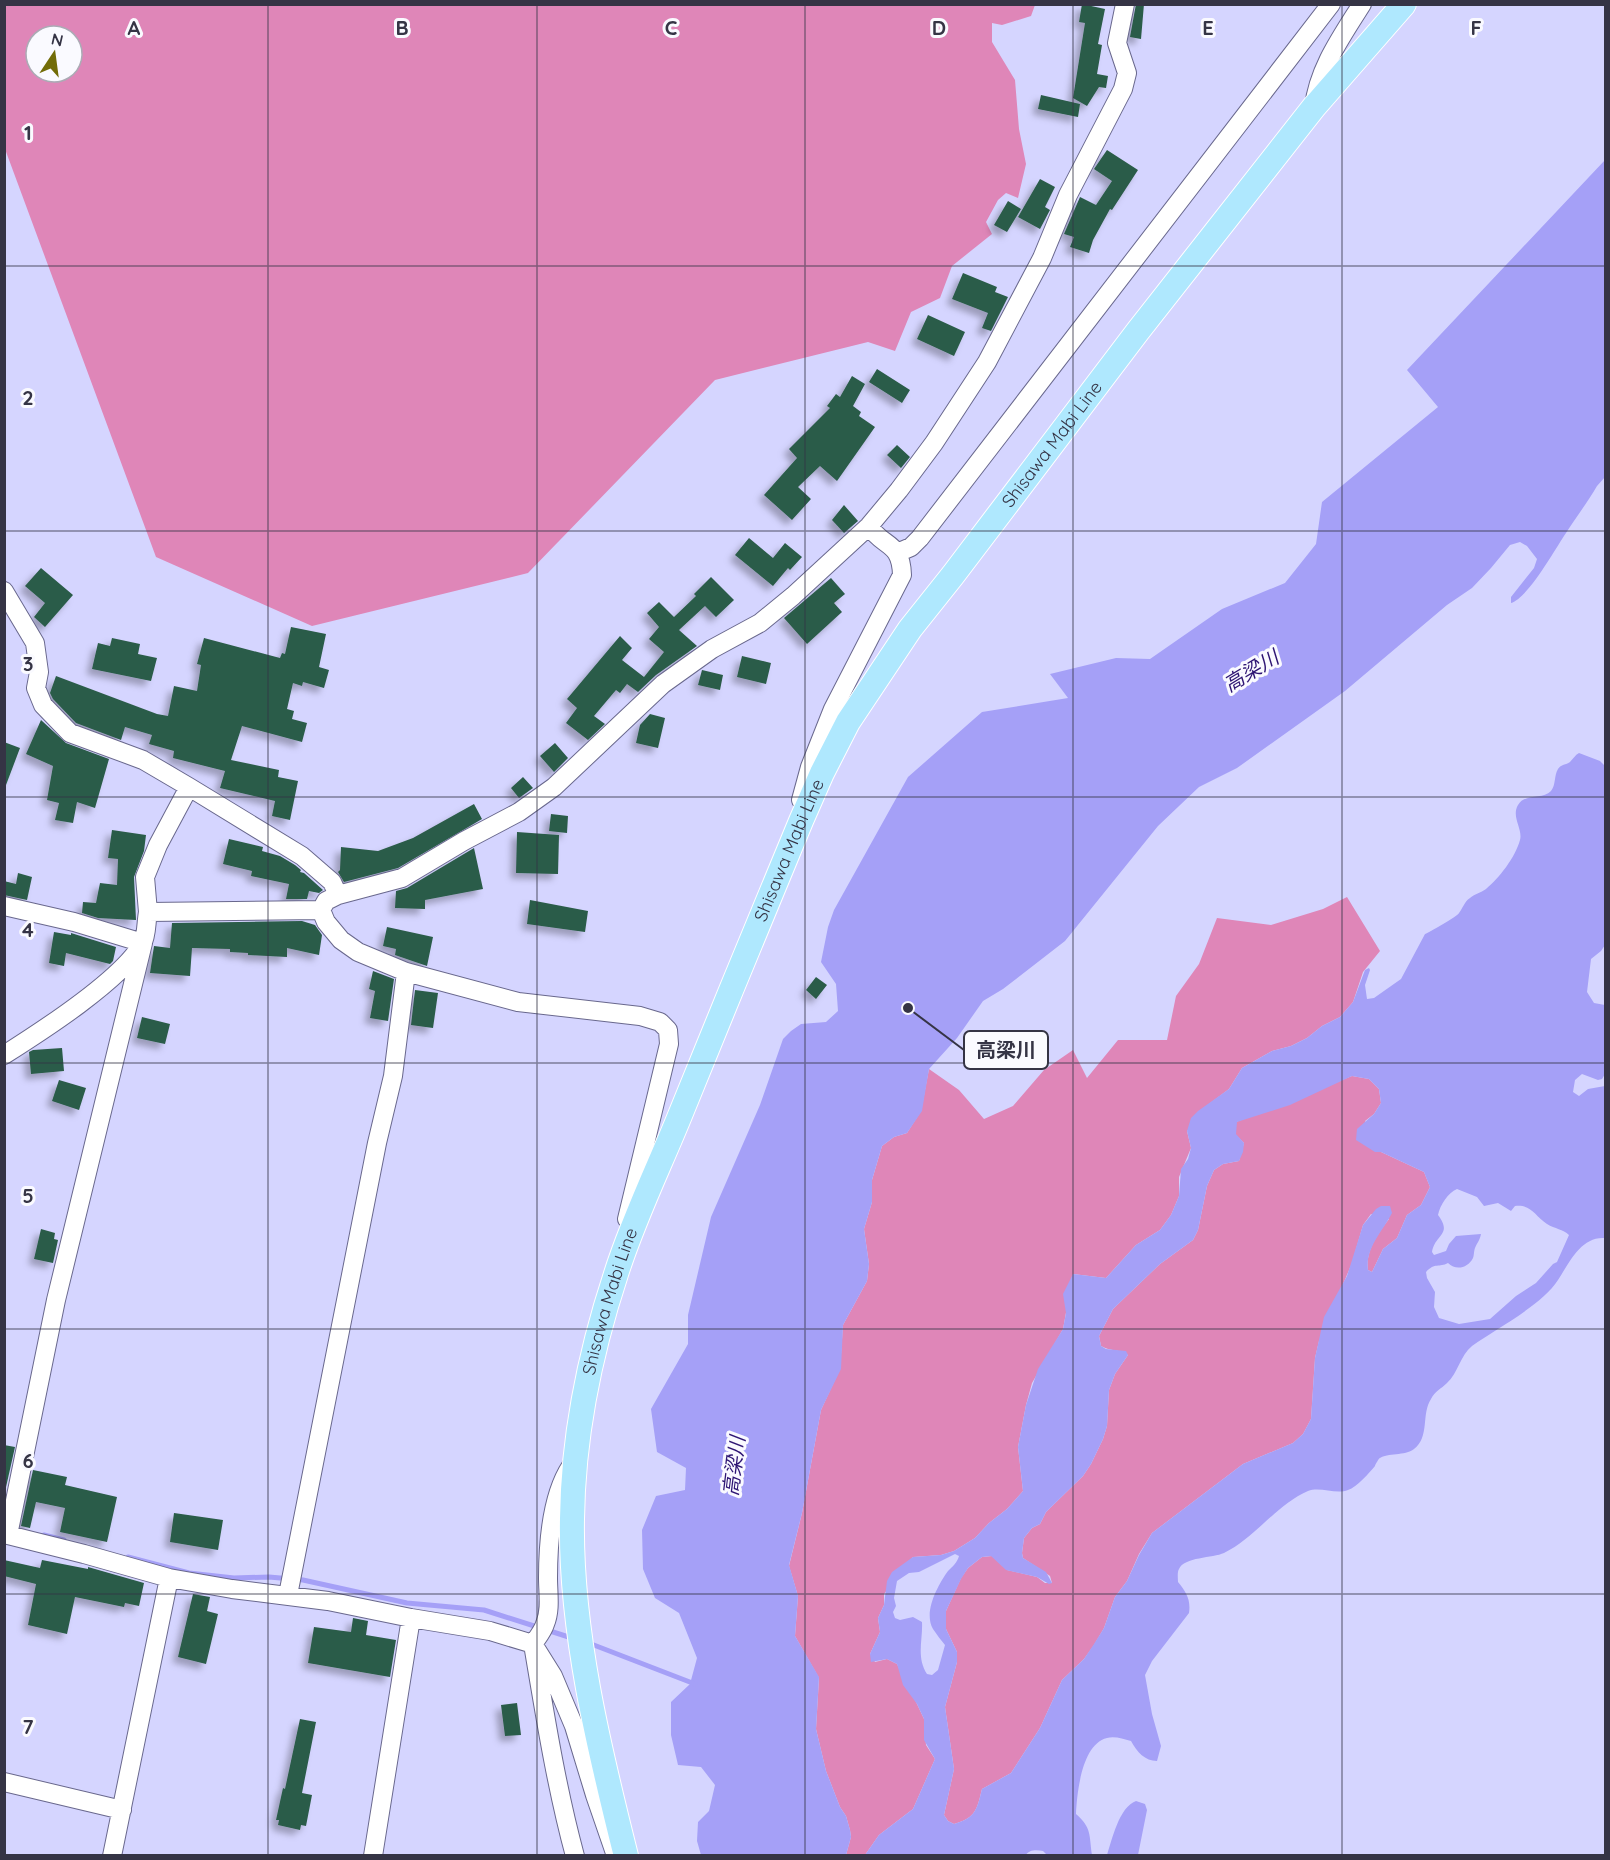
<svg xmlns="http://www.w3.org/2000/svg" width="1610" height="1860" font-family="Quicksand,'Noto Sans JP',sans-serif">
<defs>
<filter id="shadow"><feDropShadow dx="-5.5" dy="5.5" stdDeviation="3" flood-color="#0004"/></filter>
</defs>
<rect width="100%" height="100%" fill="#d5d5ff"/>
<path fill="#df86b8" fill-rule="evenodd" d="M5 4 1035 5 1031 16 1002 25 992 23V42L1015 80 1019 129 1026 164 1018 198 1006 193 998 200 986 222 992 234 952 266 940 298 911 312 895 351 868 342 715 380 528 573 312 626 156 557 5 149ZM36 36H72V72H36Z
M1347 897 1380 951 1363 972 1353 1002 1340 1017 1322 1026 1307 1038 1291 1046 1272 1051 1242 1068 1229 1089 1209 1104 1187 1131 1191 1148 1179 1177V1196L1171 1215 1160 1230 1136 1245 1106 1278 1073 1274 1063 1329 1032 1383 1026 1405 1018 1447 1023 1491 1007 1509 989 1523 975 1538 954 1551 941 1555 913 1557 884 1594V1605L878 1618 880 1632 870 1654 875 1662 887 1659 897 1664 917 1704 924 1719 926 1745 935 1759 913 1809 879 1835 865 1855H846L851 1837 850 1830 846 1816 840 1807 826 1771 816 1729 819 1678 795 1636 798 1596 789 1566 802 1513 821 1410 840 1369 843 1325 867 1281 869 1264 864 1229 872 1202V1180L882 1146 894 1137 907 1133 921 1111 929 1069 959 1090 984 1119 1013 1106 1044 1070 1073 1050 1087 1078 1118 1040H1167L1176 996 1199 964 1217 918 1271 925 1323 909Z
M1352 1076 1369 1079 1379 1089 1381 1103 1374 1114 1365 1121 1381 1152 1424 1172 1430 1187 1421 1205 1407 1215 1397 1238 1383 1249 1372 1272 1368 1270C1365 1252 1378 1233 1389 1219L1371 1214 1363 1225 1352 1263 1319 1341 1315 1358 1311 1419 1303 1434 1293 1443 1243 1464 1152 1533 1139 1554 1127 1581 1115 1597 1104 1628 1094 1645 1084 1659 1062 1680 1040 1728 1011 1773 982 1789C977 1809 976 1818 954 1824L948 1821 944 1815 954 1769 945 1707 957 1662V1652L946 1629V1611L961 1578 968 1568 982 1557 992 1556 1007 1570 1037 1577 1045 1583H1052L1050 1576 1023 1558 1022 1553 1024 1538 1032 1528 1040 1524 1046 1512 1083 1476 1091 1464 1103 1439 1107 1426 1109 1390 1115 1374 1128 1355C1119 1349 1109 1351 1101 1346L1099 1336 1113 1309 1160 1264 1193 1240 1198 1230 1207 1186 1214 1170 1223 1164 1239 1161 1244 1143 1235 1134 1236 1122Z"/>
<path fill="#a5a0f7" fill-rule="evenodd" d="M1605 160V477L1597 486C1588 502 1576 517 1566 533 1555 549 1529 597 1511 603V597L1534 568 1537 559 1527 546 1520 542 1510 545 1491 568 1472 588 1447 605 1345 691 1237 768 1199 787 1158 826 1065 941 1003 989 983 1001 957 1038 929 1069 922 1111 907 1133 894 1137 882 1146 872 1180V1202L864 1229 869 1264 867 1281 843 1325 841 1369 821 1410 802 1513 789 1565 798 1596 795 1636 819 1677 816 1729 826 1771 840 1807 846 1816 850 1830 851 1837 846 1855H701L697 1841 698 1822 709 1811 715 1785 701 1767 678 1765 671 1735V1702L690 1684 697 1658 679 1613 655 1598 643 1569 642 1530 656 1496 685 1490 686 1468 657 1452 651 1409 688 1344V1315L711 1217 760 1105 783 1039 791 1031 801 1024 826 1022 838 1011 836 984 821 962 828 927 834 910 908 777 982 712 1068 698 1050 674 1116 658 1150 659 1222 609 1285 583 1316 544 1322 502 1438 407 1407 370Z
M1579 753 1600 761 1605 766V945L1601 951 1591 959 1587 992 1594 1003 1605 1005V1074L1602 1079 1598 1080 1582 1074 1575 1080 1573 1092 1579 1096 1588 1089 1605 1086V1238C1581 1236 1569 1263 1558 1280 1541 1306 1497 1328 1472 1346 1460 1356 1458 1373 1447 1383 1441 1389 1435 1391 1431 1399 1421 1414 1430 1437 1414 1449 1405 1456 1387 1453 1380 1458 1379 1458 1375 1465 1375 1466 1369 1473 1357 1487 1348 1490 1336 1495 1320 1486 1308 1491 1276 1505 1256 1537 1224 1553 1213 1558 1184 1557 1179 1569 1177 1572 1178 1579 1178 1582 1186 1592 1191 1599 1189 1613L1152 1661 1145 1675 1152 1714 1161 1746 1157 1761C1145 1761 1137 1752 1131 1741 1123 1739 1115 1736 1107 1738 1082 1744 1077 1792 1076 1814 1092 1828 1089 1835 1092 1855H1047L1043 1851C1037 1850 1029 1849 1025 1856L865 1855 879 1835 913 1809 935 1759 924 1740V1719L917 1704 903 1685 897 1664 887 1659 871 1662 870 1654 880 1632 878 1618 884 1605 887 1581 892 1572 913 1557 941 1555 954 1551 975 1538 989 1523 1007 1509 1023 1491 1018 1447 1026 1405 1038 1369 1063 1329 1066 1313 1063 1294 1073 1274 1106 1278 1136 1245 1160 1230 1171 1215 1179 1196 1181 1169 1188 1159 1191 1148 1187 1131 1191 1118 1198 1111 1229 1089 1242 1068 1272 1051 1291 1046 1307 1038 1322 1026 1340 1017 1353 1002 1365 970 1369 968 1370 970 1365 985 1367 999 1374 998 1401 979 1425 934C1428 933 1458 916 1459 913 1463 908 1464 902 1470 898 1474 894 1481 893 1486 889 1499 878 1515 858 1520 840 1523 829 1511 817 1518 805 1525 793 1542 800 1551 791 1556 785 1554 775 1558 769 1561 764 1566 765 1570 762 1573 759 1575 755 1579 753ZM1352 1076 1369 1079 1379 1089 1381 1103 1374 1114 1357 1129 1356 1140 1375 1152H1381L1424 1172 1430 1187 1421 1205 1407 1215 1397 1238 1383 1249 1372 1272 1368 1270C1365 1248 1383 1231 1392 1213L1390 1206H1381L1376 1209 1363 1225 1347 1276 1324 1317 1315 1358 1311 1419 1303 1434 1293 1443 1243 1464 1152 1533 1139 1555 1127 1581 1115 1597 1104 1628 1094 1644 1084 1659 1062 1680 1040 1728 1011 1773 982 1789C977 1809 976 1818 954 1824L948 1821 944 1815 954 1769 945 1707 957 1662V1652L946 1629V1611L961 1579 968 1568 982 1557 991 1556 1006 1570 1037 1577 1049 1584 1052 1583 1046 1572 1023 1558 1022 1553 1024 1538 1032 1528 1040 1524 1046 1512 1083 1476 1091 1464 1103 1439 1107 1426 1109 1390 1115 1374 1128 1355 1126 1351 1106 1349 1101 1346 1099 1336 1113 1309 1160 1264 1193 1240 1198 1230 1207 1186 1214 1170 1223 1164 1239 1161 1243 1152 1244 1143 1236 1134 1237 1122 1290 1105ZM1457 1189 1477 1197 1484 1206 1498 1203 1511 1211 1515 1206C1531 1204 1535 1216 1547 1224 1555 1229 1563 1229 1569 1235L1557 1262 1553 1264 1536 1283 1516 1296 1490 1319 1459 1324 1439 1318 1434 1307 1435 1292 1427 1278 1426 1272C1435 1262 1439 1268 1448 1263 1456 1271 1468 1268 1473 1258 1474 1256 1474 1250 1475 1248 1477 1243 1480 1240 1481 1234L1456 1236 1449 1244 1446 1251 1434 1255 1432 1252C1435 1234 1453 1235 1438 1215 1440 1205 1448 1193 1457 1189ZM955 1554 959 1556C957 1563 953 1566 948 1571 938 1585 923 1612 933 1629 937 1635 941 1640 945 1645L938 1670 932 1675 927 1674C916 1657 923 1640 922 1622L913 1617 900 1620 895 1618 893 1612 896 1606 894 1598 897 1581 909 1573 919 1572Z
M1136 1801 1145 1804 1147 1810 1138 1855H1107C1112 1840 1119 1807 1136 1801Z"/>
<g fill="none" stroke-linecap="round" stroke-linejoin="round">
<path stroke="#a5a0f7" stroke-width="5" d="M44 1535 64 1540
M128 1557 189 1573 234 1578 269 1577 303 1580 407 1603 484 1610 575 1639
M586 1642 695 1684"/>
</g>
<path fill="#2b5b48" filter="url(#shadow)" d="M1082 4 1105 9 1098 44 1102 45 1097 74 1108 76 1106 88 1099 87 1087 106 1073 98 1085 23 1079 22Z
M1136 4H1144L1141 39 1130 37Z
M1041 95 1080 104 1078 117 1038 109Z
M1107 150 1138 170 1112 210 1110 209 1093 240 1089 253 1070 247 1074 237 1064 234 1080 197 1096 205 1112 181 1094 169Z
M1040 179 1055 187 1045 207 1050 210 1040 229 1018 217Z
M1008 201 1021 209 1007 232 994 225Z
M963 273 997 287 995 292 1008 297 991 331 982 328 988 313 952 299Z
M928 315 965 332 954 356 917 339Z
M877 369 910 390 902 403 869 382Z
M852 376 865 384 853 406 861 412 859 416 875 427 837 481 820 466 798 487 811 499 792 520 764 495 797 458 789 449 830 408 827 406 836 394 840 397Z
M897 445 910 457 901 468 887 455Z
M844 505 858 521 844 533 832 520Z
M749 538 773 558 785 543 802 557 790 570 788 568 773 586 735 555Z
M41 568 73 595 45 627 34 617 45 603 25 586Z
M711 577 734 600 716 617 705 606 679 630 697 646 656 675 638 692 627 684 620 693 616 690 594 716 605 724 588 740 566 723 577 708 567 699 620 636 632 648 622 660 644 677 664 652 649 639 659 627 647 613 659 602 674 617 696 596 694 594Z
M831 578 845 594 834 603 842 612 807 644 784 618Z
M291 627 326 634 319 667 329 670 324 688 303 682 302 686 293 683 287 709 294 711 292 719 307 723 302 742 242 726 231 760 279 770 278 777 298 781 290 820 272 816 275 801 220 788 225 771 173 758 174 751 149 744 152 735 125 727 121 740 76 723 53 699 50 693 56 676 157 714 168 716 174 686 197 691 201 665 197 664 204 638 280 658 282 653 285 654Z
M112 638 140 644 138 654 157 658 151 681 92 669 98 643 110 646Z
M742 656 771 663 766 684 737 677Z
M702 670 723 675 720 690 698 685Z
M650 714 665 718 658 748 636 743 640 725Z
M41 720 66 743 109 759 95 808 77 802 73 823 55 820 59 803 47 800 53 766 26 754Z
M4 742 20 748 6 785H4Z
M555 743 568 758 554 772 540 756Z
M523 777 533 788 519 798 511 788Z
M474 804 482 819 398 868 344 882 338 872 340 870 341 847 378 851 413 838Z
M551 814 568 816 567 833 549 831Z
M112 830 146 835 144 851 134 877 136 920 98 918 82 913 83 902 96 903 100 883 117 885 118 859 108 858Z
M517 832 559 835 558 874 516 873Z
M229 839 263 847 262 851 280 856 295 865 301 870 300 872 304 873 323 890 319 893 309 891 307 899H286L289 884 251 876 252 871 223 864Z
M474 848 483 889 425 900V909L395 908 396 891 407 888Z
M18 873 32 877 27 900 4 895V881L16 884Z
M530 900 588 911 585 932 527 924Z
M302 921 315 925 322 935 319 955 287 948V957L248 955V953L230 952V949L192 948 190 976 150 973 154 946 170 948 172 923Z
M387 927 433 937 427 966 395 955 396 949 383 946Z
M54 932 71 935V933L116 947 113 961 110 964 66 953 64 966 49 963Z
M373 971 394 979 388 1021 370 1018 375 991 369 989Z
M816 977 827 985 816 999 806 990Z
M415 990 438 993 433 1028 411 1025Z
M142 1017 170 1024 165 1044 137 1038Z
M62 1048 64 1071 31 1074 29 1052 33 1050Z
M59 1080 86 1088 79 1110 52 1101Z
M41 1229 55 1233 54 1239 58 1240 53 1263 34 1259Z
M4 1445 15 1447 4 1496Z
M33 1470 67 1477 65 1485 117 1497 107 1542 60 1532 65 1508 36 1502 30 1528 21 1526Z
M174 1513 223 1520 218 1550 170 1542Z
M4 1560 40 1568 42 1560 88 1569V1567L144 1583 139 1606 125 1603 124 1607 75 1597 67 1634 28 1625 36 1584 4 1576Z
M193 1594 210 1597 207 1611 218 1614 206 1664 178 1657Z
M353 1618 368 1621 366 1635 396 1640 390 1677 308 1663 314 1627 351 1632Z
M517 1703 521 1735 505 1736 501 1705Z
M300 1719 316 1722 302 1793 312 1795 306 1826 301 1825 300 1830 278 1825 279 1820H276L283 1788 285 1789Z"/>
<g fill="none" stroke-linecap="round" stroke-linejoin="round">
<g stroke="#69688d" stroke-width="20">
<path id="minor" d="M1314 107C1318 69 1342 36 1362 4
M897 553 911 547 920 538 1331 4
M4 591 35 643 39 672 36 688 43 705 70 733 143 760 189 787 302 856 332 882 338 895
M801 800 810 767 833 709 902 575C901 541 883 548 869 526
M4 906 74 922 143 943 56 1300 8 1535
M148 912 145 877 158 845 189 787
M4 1055C42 1031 120 981 142 944 147 936 146 922 148 912L321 910
M627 1219 669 1044 668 1030 660 1022 640 1016 518 1002 406 972 358 952 341 940 326 922 321 910 326 901 338 895 402 878 464 841 519 812 554 787 663 684 712 649 760 623 793 596 869 526 899 490 934 443 987 362 1042 258 1068 195 1123 89 1127 73 1117 43 1125 4
M571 1466C551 1496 548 1543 548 1578 548 1593 551 1610 545 1624 543 1631 537 1638 533 1644 545 1715 556 1786 575 1856
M4 1534 84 1554 169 1578 232 1589 328 1601 411 1618 490 1631 533 1644 553 1676 574 1726 595 1795 615 1853
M288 1595 377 1143 393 1076 406 972
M4 1782 122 1810
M112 1856 169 1578
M373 1856 411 1618"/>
</g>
<g stroke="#fff" stroke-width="26">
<g id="major">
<path id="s1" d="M626 1856C599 1749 570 1629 572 1519 573 1435 590 1353 616 1274 634 1217 661 1163 683 1108 722 1012 761 917 801 821L822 773 848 722 910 629 953 575 1138 331 1314 107 1404 4"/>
</g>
</g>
<use href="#minor" stroke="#fff" stroke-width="18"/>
<use href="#major" stroke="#afe8fe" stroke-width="24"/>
</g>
<path fill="none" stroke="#353445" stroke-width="1.5" stroke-opacity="0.55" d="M268 4V1856M537 4V1856M805 4V1856M1073 4V1856M1342 4V1856M4 266H1606M4 531H1606M4 797H1606M4 1063H1606M4 1329H1606M4 1594H1606"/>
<g text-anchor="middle" stroke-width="6" stroke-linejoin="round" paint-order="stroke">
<g font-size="18" fill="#353445" stroke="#fafaff">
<text dy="6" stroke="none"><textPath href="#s1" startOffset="1536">Shisawa Mabi Line</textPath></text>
<text dy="6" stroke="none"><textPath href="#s1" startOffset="1050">Shisawa Mabi Line</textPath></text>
<text dy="6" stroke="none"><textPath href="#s1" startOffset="564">Shisawa Mabi Line</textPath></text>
</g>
<g font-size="20" font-style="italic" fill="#2d1473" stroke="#fafaff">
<text transform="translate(1251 671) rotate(-31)" y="7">高梁川</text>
<text transform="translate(734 1466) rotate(-83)" y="7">高梁川</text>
</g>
</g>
<g font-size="20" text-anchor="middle" font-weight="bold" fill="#353445" stroke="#fafaff" stroke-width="6" stroke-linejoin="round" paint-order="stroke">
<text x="134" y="35">A</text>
<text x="402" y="35">B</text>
<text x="671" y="35">C</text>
<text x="939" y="35">D</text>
<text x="1208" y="35">E</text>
<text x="1476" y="35">F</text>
<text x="28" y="140">1</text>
<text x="28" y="405">2</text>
<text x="28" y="671">3</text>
<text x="28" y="937">4</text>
<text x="28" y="1203">5</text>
<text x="28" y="1468">6</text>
<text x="28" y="1734">7</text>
</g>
<path fill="none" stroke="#353445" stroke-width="2" d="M908 1008L964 1050"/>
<circle fill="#353445" stroke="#fafaff" stroke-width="2" cx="908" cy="1008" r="6"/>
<rect fill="#fafaff" stroke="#353445" stroke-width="2" x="964" y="1031" width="84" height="38" rx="6"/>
<g font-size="20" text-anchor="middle" font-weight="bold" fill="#353445">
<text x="1006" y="1057">高梁川</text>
</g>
<rect width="1610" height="1860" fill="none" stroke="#353445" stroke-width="12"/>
<g transform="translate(54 54) rotate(13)"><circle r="28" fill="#fafaff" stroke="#ababb5" stroke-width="1.5"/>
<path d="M0-4.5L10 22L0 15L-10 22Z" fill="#726c07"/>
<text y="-9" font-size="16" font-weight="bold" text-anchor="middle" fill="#353445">N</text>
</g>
</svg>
